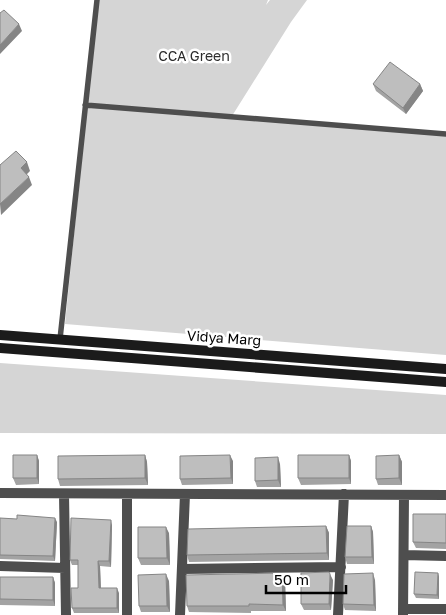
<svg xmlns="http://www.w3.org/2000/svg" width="446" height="615" font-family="'Golos Text',sans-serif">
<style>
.green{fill:#d5d5d5}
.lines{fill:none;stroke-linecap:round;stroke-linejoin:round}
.service{stroke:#4e4e4e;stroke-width:5.5}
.minor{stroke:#4e4e4e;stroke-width:10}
.secondary{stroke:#1b1b1b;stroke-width:10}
.wall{fill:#a3a3a3}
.shaded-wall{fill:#858585}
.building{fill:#bebebe;stroke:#858585}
.labels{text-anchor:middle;stroke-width:5;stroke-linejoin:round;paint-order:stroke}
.park-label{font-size:14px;fill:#2c2c2c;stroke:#fff}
.street-label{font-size:14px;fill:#000;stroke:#fff}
</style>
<rect width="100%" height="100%" fill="#fff"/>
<path class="green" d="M98,0H268L266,5L270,0H307L291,22L232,116L87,105Z
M87,106L446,135V355L65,324Z
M0,363L446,395V434L0,433Z"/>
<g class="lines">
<path class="service" d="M85,105L446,134
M60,339L97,0"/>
<path class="minor" d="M0,493L446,495
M64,494L66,615
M127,494V615
M404,555L446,556
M0,566L65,568
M182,569L341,567
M403,609H446
M180,615L185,494
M338,615L344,494
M403,615L404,495"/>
<path class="secondary" d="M0,335L446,369
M0,348L446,382"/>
</g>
<path class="wall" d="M373,84H420L423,91L406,114L376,91Z
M37,455L39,461V484L16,485L13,478Z
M145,455L147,462L148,485L60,486L58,479Z
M349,455L351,461V484L301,485L298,478Z
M399,455L402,462V485H378L376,479Z
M233,461V484L182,485L180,479Z
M280,464L281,487H257L255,481Z
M446,514V549L416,548L413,542Z
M0,518L57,522L55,561L0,559Z
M112,525L111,567L100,566L101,588L119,593V613H74L72,608L78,588V565H72L70,560Z
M326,526L329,533V560L189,562L187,555Z
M371,526L373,532L374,564H347L345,557Z
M169,533L170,565H141L138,558Z
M438,573L439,577V599L416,598L414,594Z
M0,577H53L55,583V606L0,605Z
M285,580L286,611H251V613L189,612L187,606Z
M333,580L331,610H304L301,604Z
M375,580L376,611L345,610L343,604Z
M169,581L170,612H141L139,606Z"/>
<path class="shaded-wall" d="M19,24L22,31L0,54V45Z
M420,84L423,91L406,114L403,108Z
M27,162L30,171L24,177L21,168Z
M29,177L32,185L1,215L0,204Z
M37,455L39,461V484L37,478Z
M145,455L147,462L148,485L145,478Z
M230,455L233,461V484L231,478Z
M349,455L351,461V484L349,478Z
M399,455L402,462V485L399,478Z
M278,457L280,464L281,487L278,480Z
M55,518L57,522L55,561L53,556Z
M111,520L112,525L111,567L109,561Z
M326,526L329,533V560L327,553Z
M371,526L373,532L374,564L372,557Z
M166,527L169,533L170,565L167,558Z
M98,561L100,566L101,593L99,588Z
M282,573L285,580L286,611L283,605Z
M373,573L375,580L376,611L374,605Z
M438,573L439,577V599L437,595Z
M166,574L169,581L170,612L167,606Z
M330,574L333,580L331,610L329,604Z
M53,577L55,583V606L53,600Z
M117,588L119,593V613L117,608Z"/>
<path class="building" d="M4,10L19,24L0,45V13Z
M390,62L420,84L403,108L373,84Z
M16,151L27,162L21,168L29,177L0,204V165Z
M13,455H37V478H13Z
M145,455V478L58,479V456Z
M230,455L231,478L180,479V456Z
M298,455H349V478H298Z
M399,455V478L376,479V456Z
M278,457V480L255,481V458Z
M413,514H446V543L413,542Z
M17,515L55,518L53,556L0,555V518L17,519Z
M71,518L111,520L109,561H98L99,588H117V608H72L71,588H78V560H70Z
M326,526L327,553L187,555L188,529Z
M347,526H371L372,557H345Z
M138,527H166L167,558H138Z
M329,572L330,574L329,604H301V573Z
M415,572L438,573L437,595L414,594Z
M282,573L283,605L249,604V606H187L186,575Z
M373,573L374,605L343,604L344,574Z
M166,574L167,606H139L138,575Z
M0,577H53V600L0,599Z"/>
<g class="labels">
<g class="park-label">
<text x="194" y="61">CCA Green</text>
</g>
<g class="street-label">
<text transform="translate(224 338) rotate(4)" y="5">Vidya Marg</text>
</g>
</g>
<path d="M266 585v8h80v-8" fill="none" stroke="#000000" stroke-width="2.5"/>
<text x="274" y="585" font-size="15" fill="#000000" stroke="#ffffff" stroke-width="4" paint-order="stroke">50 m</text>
</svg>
